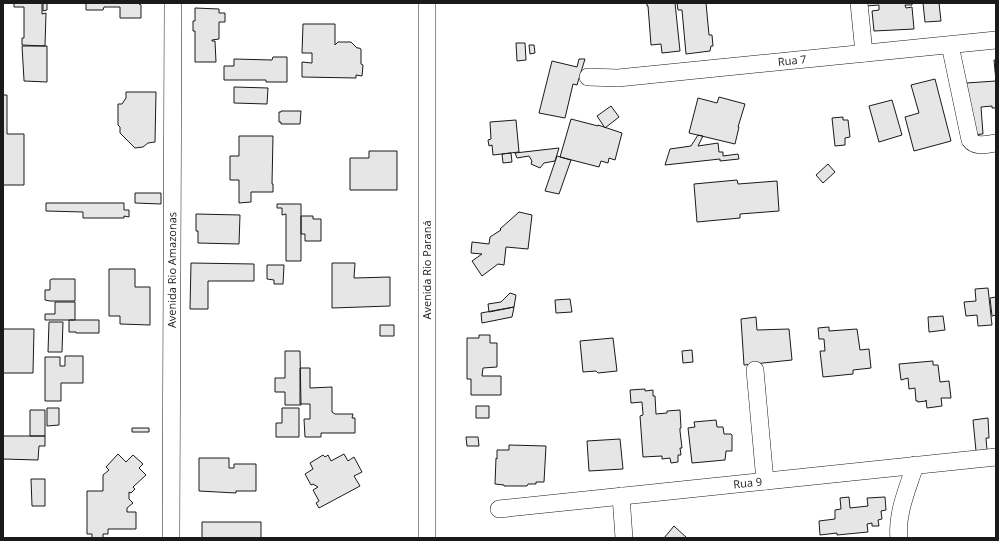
<svg xmlns="http://www.w3.org/2000/svg" width="999" height="541" font-family="'Open Sans',sans-serif">
<style>
.building{fill:#e6e6e6;stroke:#1a1a1a}
.lines{fill:none;stroke-linecap:round;stroke-linejoin:round}
.minor-casing{stroke:#1a1a1a;stroke-width:18}
.minor{stroke:#fff;stroke-width:17}
.labels{text-anchor:middle;stroke-width:3;stroke-linejoin:round;paint-order:stroke}
.street-label{font-size:11px;fill:#1a1a1a;stroke:#fff}
</style>
<rect width="100%" height="100%" fill="#fff"/>
<path class="building" d="M14,3H42V14L46,13L45,46L22,45V38H24V7H14Z
M43,3H47V10L43,11Z
M86,3H140L139,4L141,5V18H120V7H104L103,10H86Z
M647,3H675L680,51L662,53L661,44L651,45L648,6H647Z
M677,3H706L709,35H712L713,46H711L710,51L686,54L682,10H678Z
M866,3H912V5H905L906,8L912,7L914,29L874,31L872,11L879,10V5L866,6Z
M923,3H939L941,21L925,22Z
M195,8L219,9V13H225V22H219V39L212,40V41H215L216,62H195V31H193V21H195Z
M303,24H335V45L338,42H351L357,48H359L361,49V64L363,65L362,76L356,75V78L302,77V62L312,63V53H302Z
M516,43H525L526,60L517,61Z
M529,45H534L535,53L530,54Z
M22,46H47V82L24,81V80Z
M273,57H287V82H266V80H224V66H234V59L272,60Z
M579,59H585L577,85L573,84L565,118L539,113L552,61L577,67Z
M994,60H996V108H992V106L981,107L983,134L969,135L966,83L996,81Z
M935,79L951,141L914,151L905,117L919,113L911,85Z
M234,87L268,88L267,104L234,103Z
M126,92H156L155,142L148,143L143,147L135,148L120,133V127L118,125V104H122L126,98Z
M3,95H7V134H24V185H3Z
M719,97L745,104L738,127H739L735,144L689,133L698,98L717,103Z
M892,100L902,135L879,142L869,106Z
M611,106L619,117L605,128L597,116Z
M281,111H301L300,124H281V122H279V112H281Z
M843,117V120H848L850,137L845,138V145L835,146L832,118Z
M571,119L598,126V125L622,133L615,160L609,158L608,163L601,161L599,167L560,157Z
M516,120L519,152L493,155L492,145L489,146L488,140L491,139L490,122Z
M698,135L703,136L698,146L718,143L719,152H723V156L738,154L739,159L720,161V159L665,165L670,149L691,146Z
M239,136H273L272,184H273V192H251V202L239,203V180H230V156H239Z
M559,148L555,161L544,163L540,168L531,164L532,161L529,156L517,158L515,153Z
M369,151H397V190H350V158H369Z
M511,153L512,162L503,163L502,154Z
M557,156L571,160L559,194L545,191Z
M828,164L835,172L823,183L816,175Z
M737,180L738,184L777,181L779,211L740,214V218L697,222L694,184Z
M135,193H161V204L135,203Z
M46,203H124V210H129V217L124,216V218H83V212L46,211Z
M277,204H301V261H286V214L282,215V208H277Z
M519,212L532,215L528,249L506,247L504,265L498,264L482,276L472,261L482,254L471,253L472,242L489,244L490,237L501,230L500,229Z
M196,214L240,215L239,244L198,243V231H196Z
M301,216H313V219H321V241H305V234H301Z
M191,263L254,264V281H208V309H190Z
M332,263H355L354,278L390,277V306L332,308Z
M267,265H284L283,284H274V280L267,279Z
M109,269H135V287H150V325L120,324V316H109Z
M52,279H75V301H50L45,300V290H50V280Z
M988,288L992,325L978,326L977,315L966,316L964,302L976,301L975,289Z
M510,293L516,295L514,307L489,312L488,304L501,302Z
M996,297V315L992,316L990,298Z
M570,299L572,312L556,313L555,300Z
M55,302H75V320H45V314H55Z
M514,307L512,317L482,323L481,313Z
M943,316L945,330L929,332L928,317Z
M756,317L757,330L789,329L792,360L744,365L741,319Z
M69,320H99V333H76V332H69Z
M49,322H63L62,352H48Z
M380,325H394V336H380Z
M829,327V331L857,329L860,350L869,349L871,368L853,370V374L823,377L820,351H825L824,339H819L818,328Z
M3,329H34L33,373H3V374Z
M479,335H490V343H497V367L483,368L482,376H501V395H471V379H467V338H479Z
M613,338L617,371L598,373L596,371L583,372L580,341Z
M692,350L693,362L683,363L682,351Z
M285,351H300L301,405H285V392H275V378H285Z
M65,356H83V383H61V401H45V357H60V366H65Z
M933,361V365H938L940,382L949,381L951,398H941L942,406L927,408L926,400V401L918,402V401H916L915,388L909,389L908,378L901,380L899,364Z
M300,368H310V388L332,387V412L335,414H353L352,418H355V433H321V437H305L304,419H310V404H300Z
M645,389V391L653,390V396H655L656,414L667,413V411L680,410L681,428H680V431L682,448H680L681,455H678V462L671,463L670,458L662,459V456L643,457L640,416L643,415V414L642,402L631,403L630,390Z
M476,406H489V418H476Z
M47,408H59V425L47,426Z
M282,408H299V437H276V423H282Z
M30,410H45V436H30Z
M988,418L989,438H986L987,450L976,451L973,420Z
M716,420L717,427H723L724,434H731L732,435V451H726L725,460L692,463L688,428L695,427L694,422Z
M132,428H149V432H132Z
M3,436H45V446H39L38,460L3,459Z
M466,437H478L479,446H467Z
M620,439L623,469L589,471L587,441Z
M509,445L546,446L544,482H536V484H528L527,486H504V485L495,484L496,458L497,459V450H509Z
M118,454L126,462L133,455L143,464L139,468L146,475L133,487L135,489L131,493L129,492V499L133,503L127,508V512H136V529H108V534H103V538H92V534H87V491H103V475L109,470L106,467Z
M344,454L348,461L354,457L362,472L354,476L360,486L319,508L316,503L319,501L313,490L318,487L313,484L311,485L305,474L313,469L310,463L323,455L325,457L328,455L331,461Z
M199,458H229V468H234V464H256V491H236V493L199,491Z
M31,479H45V506H32Z
M849,497L850,508L868,506L867,498L885,497L886,510L881,511L882,519L878,520L879,526H872V523L867,524L868,532L837,535V533L820,535L819,521L835,519V510L841,509L840,498Z
M202,522H261V538H202Z
M674,526L687,538H664Z"/>
<g class="lines">
<defs>
<g id="minor">
<path d="M859,3L864,53"/>
<path d="M950,45L970,140C976,148 987,144 996,143"/>
<path id="s1" d="M588,77L618,78L996,40"/>
<path d="M755,370L765,481"/>
<path d="M621,496L624,538"/>
<path id="s2" d="M499,509L996,457"/>
<path id="s3" d="M171,538L173,3"/>
<path d="M427,538V3"/>
<path d="M899,538C896,514 908,488 915,465"/>
</g>
</defs>
<use href="#minor" class="minor-casing"/>
<use href="#minor" class="minor"/>
</g>
<g class="labels">
<g class="street-label">
<text dy="4" stroke="none"><textPath href="#s1" startOffset="205">Rua 7</textPath></text>
<text dy="4" stroke="none"><textPath href="#s3" startOffset="268">Avenida Rio Amazonas</textPath></text>
<text transform="translate(427 270) rotate(-90)" y="4">Avenida Rio Paraná</text>
<text dy="4" stroke="none"><textPath href="#s2" startOffset="250">Rua 9</textPath></text>
</g>
</g>
<rect width="999" height="541" fill="none" stroke="#1a1a1a" stroke-width="8"/>
</svg>
